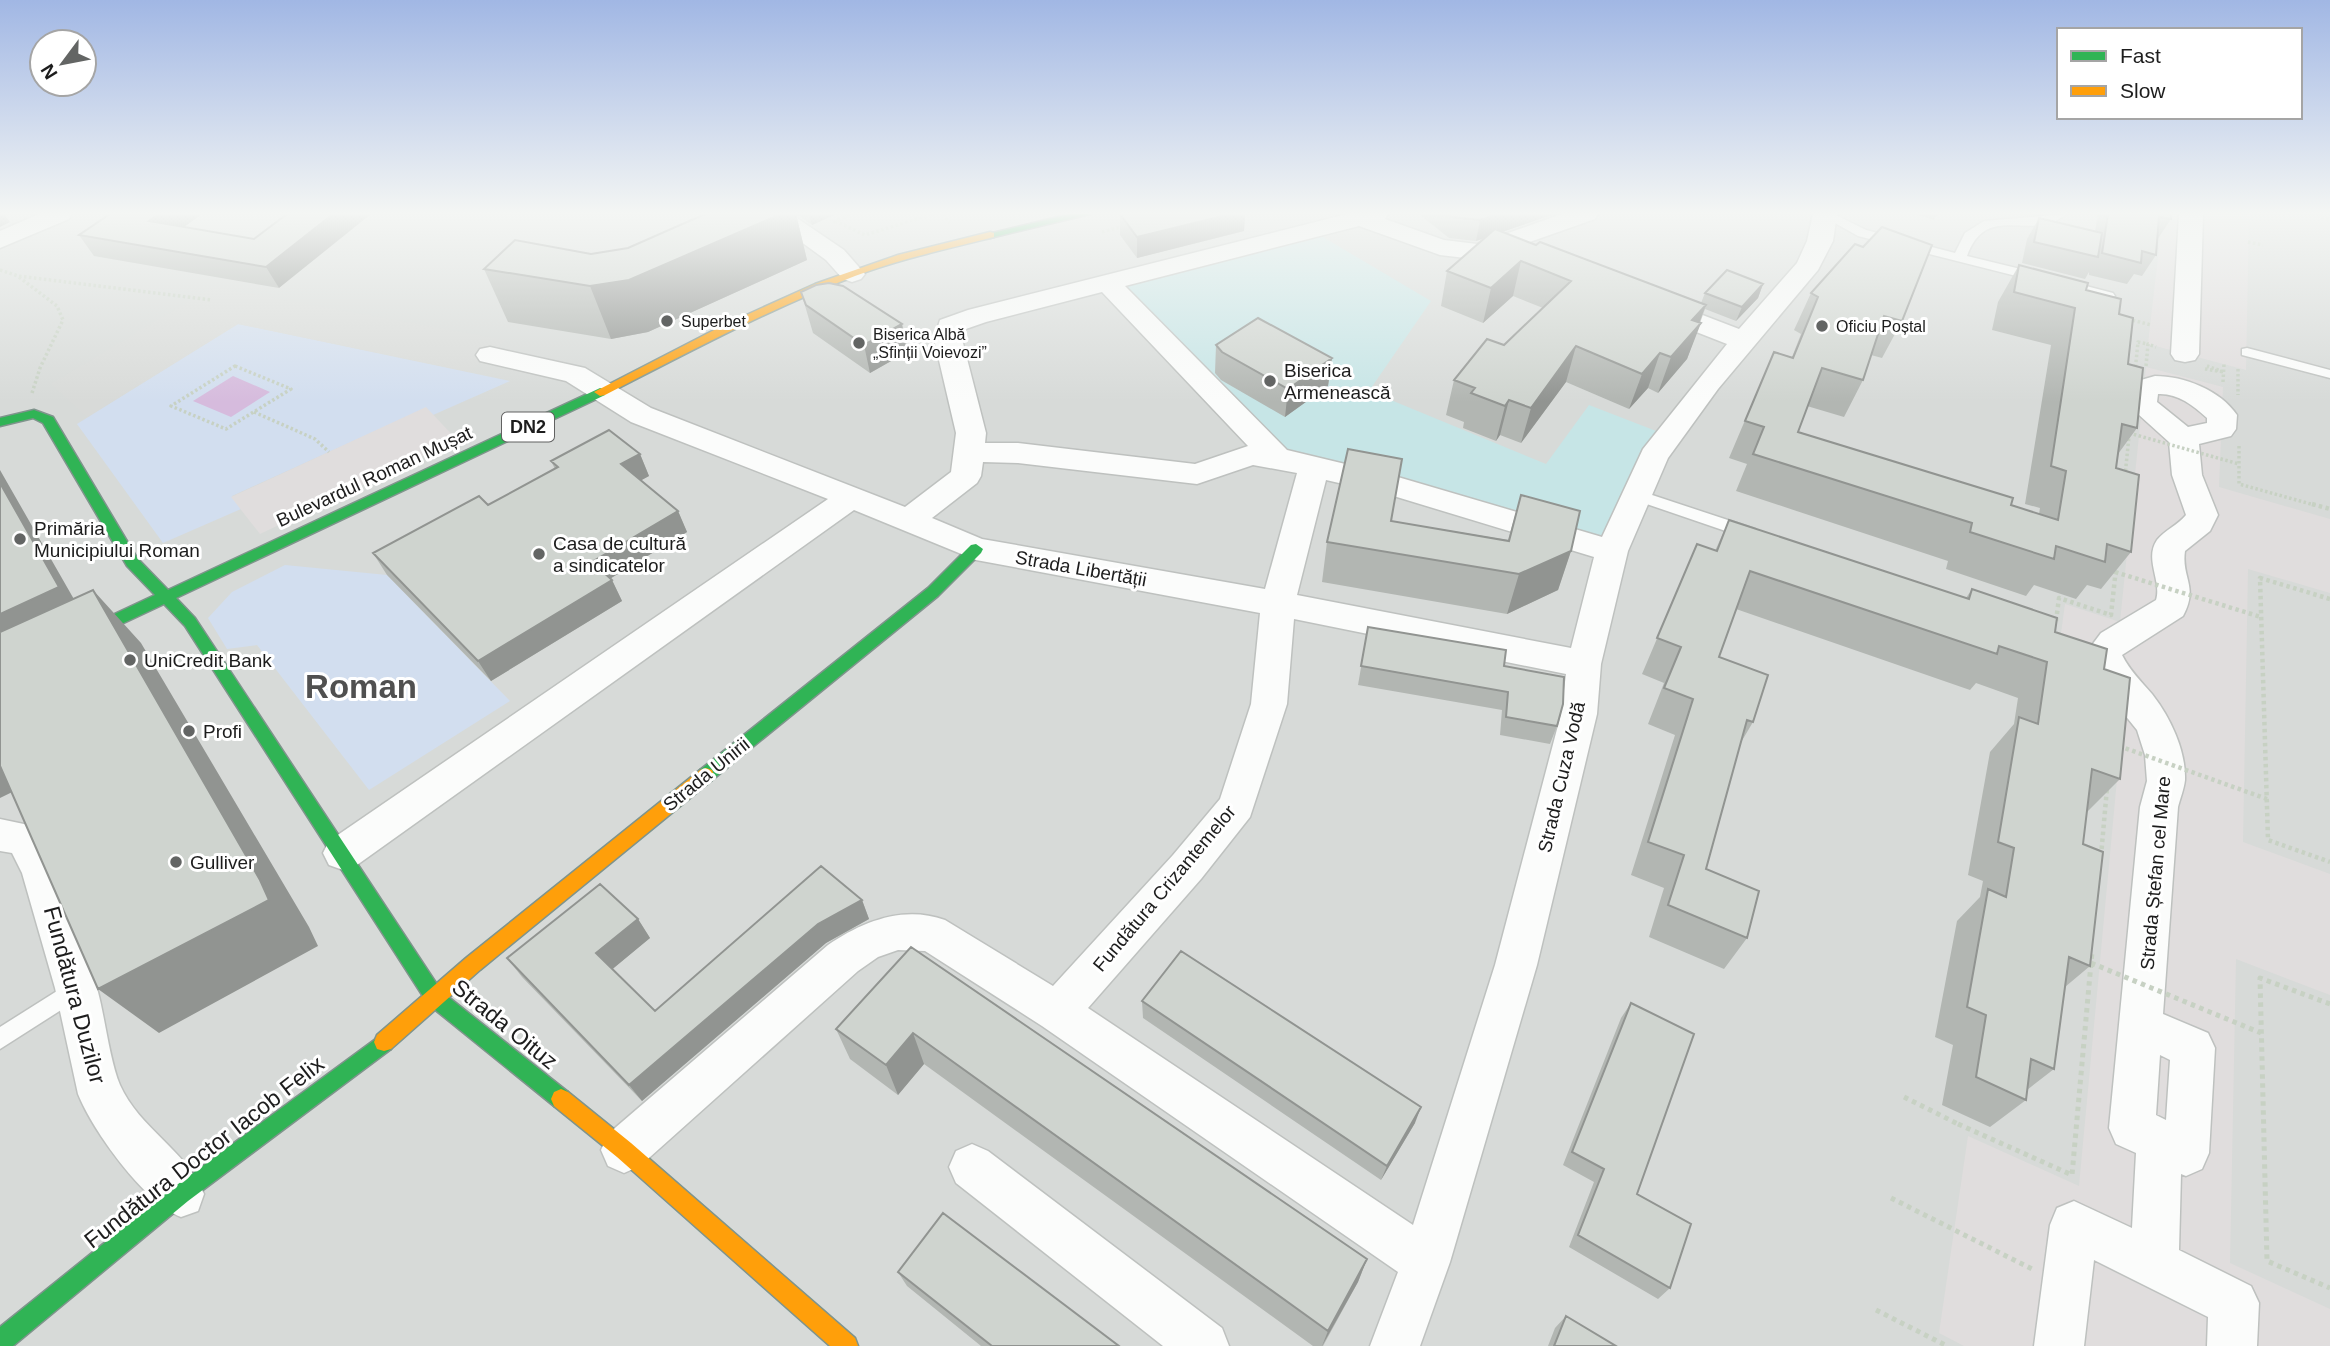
<svg xmlns="http://www.w3.org/2000/svg" width="2330" height="1346" font-family="Helvetica,sans-serif">
<style>
.residential{fill:#d7dad8}
.grass{fill:#c6e5e6}
.park{fill:#d2deef}
.parking{fill:#d8dad8}
.plaza{fill:#e0dddd}
.water{fill:#d6bbdd}
.lines{fill:none;stroke-linecap:round;stroke-linejoin:round}
.lane-casing{stroke:#bec1bf;stroke-width:3}
.street-casing{stroke:#bec1bf;stroke-width:3}
.fast-casing{stroke:#7f948c;stroke-width:3}
.slow-casing{stroke:#7f948c;stroke-width:3}
.path-far2{stroke:#c7d1c3;stroke-width:3.5;stroke-dasharray:2.5 2.5;stroke-linecap:butt}
.path-far1{stroke:#c7d1c3;stroke-width:4.5;stroke-dasharray:3.5 3.5;stroke-linecap:butt}
.path{stroke:#c7d1c3;stroke-width:5;stroke-dasharray:4.5 4.5;stroke-linecap:butt}
.lane{fill:#fbfcfb;fill-rule:evenodd}
.street{fill:#fbfcfb;fill-rule:evenodd}
.fast{fill:#30b455;fill-rule:evenodd}
.slow{fill:#ff9f0a;fill-rule:evenodd}
.path-bridge-far2{stroke:#c7d1c3;stroke-width:3.5;stroke-dasharray:2.5 2.5;stroke-linecap:butt}
.path-bridge-far1{stroke:#c7d1c3;stroke-width:4.5;stroke-dasharray:3.5 3.5;stroke-linecap:butt}
.path-bridge{stroke:#c7d1c3;stroke-width:5;stroke-dasharray:4.5 4.5;stroke-linecap:butt}
.wall{fill:#b2b6b2}
.shaded-wall{fill:#919491}
.building{fill:#cfd4cf;stroke:#919491;stroke-width:2}
.poi-dot{fill:#636564;stroke:#fff;stroke-width:2.5}
.labels{text-anchor:middle;stroke-width:6;stroke-linejoin:round;paint-order:stroke}
.far-poi-label{font-size:16px;fill:#1d1d1d;stroke:#fff;text-anchor:start}
.shield{fill:#fff;stroke:#616161;stroke-width:2}
.shield-label{font-size:18px;font-weight:bold;fill:#1d1d1d}
.poi-label{font-size:19px;fill:#1d1d1d;stroke:#fff;text-anchor:start}
.street-label{font-size:19px;fill:#1d1d1d;stroke:#fff}
.near-street-label{font-size:23px;fill:#1d1d1d;stroke:#fff}
.town-label{font-size:33px;font-weight:bold;fill:#505050;stroke:#fff}
</style>
<rect width="100%" height="100%" fill="#e6ebe7"/>
<path class="residential" d="M0,214H2330V1346H0Z"/>
<path class="grass" d="M1311,230L1431,301L1369,391L1546,464L1589,405L1669,436L1612,551L1277,458L1107,282Z"/>
<path class="park" d="M238,324L510,381L433,415L426,408L232,496L241,509L163,543L77,424Z
M285,565L387,575L510,701L369,790L257,645L227,649L208,618L232,592Z"/>
<path class="parking" d="M213,287L506,340L470,372L238,324L87,417L51,384Z"/>
<path class="plaza" d="M2163,214H2249L2246,370L2148,344Z
M2146,367L2223,387L2219,487L2330,519V593L2248,569L2243,842L2330,874V995L2236,959L2230,1263L2330,1309V1346H1964L1939,1333L1968,1136L2079,1186L2125,694L2056,670L2065,604L2120,622Z
M426,407L457,440L260,534L231,497Z"/>
<path class="water" d="M233,376L270,392L231,417L193,401Z"/>
<g class="lines">
<defs>
<path id="lane" d="M1819,214H1834L1866,230L1955,253L1965,233L1984,221L2066,214C2033,244 1987,200 1967,256L2041,274L2042,277L2036,281L1858,236Z
M2063,280L2113,293L2115,296L2108,300L2058,287L2056,284Z
M2247,348L2330,370V378L2242,355V349Z
M1637,490L1755,529L1757,533L1749,539L1632,499L1629,495L1632,491Z
M76,979L83,982L87,989L83,996L0,1049V1027Z"/>
<path id="street" d="M39,214H72L69,219L0,248V231Z
M763,214H791L844,250L865,274L861,279L852,282L843,279L826,260Z
M1347,214H1388L1385,219L1444,240L1477,244L1562,214H1598L1595,219L1513,248L1525,251L1529,256L1525,261L1516,264L1440,255L1359,226L1125,286L1287,450L1391,475L1602,537L1643,449L1727,344L1648,313L1644,307L1648,301L1657,299L1666,301L1739,329L1797,263L1807,241L1813,214H1837L1833,241L1818,270L1718,389L1668,458L1628,551L1601,664L1597,714L1537,965L1450,1262L1420,1346H1370L1398,1272L1042,1026L925,951L898,950L878,957L858,971L640,1166L624,1173L608,1166L601,1150L608,1134L828,945C863,921 904,905 945,920L1053,986L1173,855L1220,799L1251,704L1260,613L976,560L854,510L357,865L343,870L329,865L323,853L329,841L828,499L631,422L566,381L480,361L476,355L480,349L490,347L585,368L651,408L905,507L951,472L956,433L934,339L940,320L968,310ZM1102,292L1248,446L1195,464L1018,443H985L986,433L962,339L963,330L986,322ZM983,462L1018,463L1197,484L1253,465L1297,473L1265,589L982,539L932,518L977,483L981,476ZM1326,480L1387,494L1594,557L1571,648L1297,595ZM1294,619L1566,674L1561,714L1495,965L1413,1225L1088,1008L1201,879L1250,817L1287,704Z
M2179,214H2203L2199,354L2195,360L2185,362L2175,360L2171,354Z
M2155,376C2184,376 2220,390 2237,415L2236,429L2231,436L2199,444L2202,475L2218,515L2210,531L2185,551C2181,578 2199,586 2183,616L2122,655C2130,671 2141,681 2152,694C2170,717 2186,750 2185,780C2184,789 2180,799 2178,807L2163,1014L2208,1033L2215,1048L2209,1153L2202,1169L2186,1176L2181,1174L2179,1250L2251,1286L2259,1303L2257,1346H2207L2208,1317L2094,1260L2084,1346H2034L2050,1225L2057,1208L2074,1201L2132,1228L2136,1153L2116,1144L2109,1128L2140,807L2147,781L2145,755L2137,730L2108,694L2086,653L2101,633L2156,600C2162,581 2144,559 2157,540C2165,530 2178,525 2186,515L2172,475L2169,442L2128,405L2130,388L2134,382ZM2158,394C2177,393 2193,405 2207,418V423L2188,427L2157,402ZM2160,1055L2170,1060L2166,1120L2156,1115Z
M0,819L38,827C66,878 84,935 98,992C105,1018 110,1062 120,1085C139,1128 187,1151 204,1194L198,1211L181,1217C144,1202 93,1131 78,1094L55,988L22,873L12,853L0,851Z
M972,1144L988,1151L1222,1328L1229,1346H1163L956,1183L949,1167L956,1151Z"/>
<path id="fast" d="M1070,214H1090L990,238L984,235Z
M600,388L605,389V395L176,598L195,618L442,992L568,1092L571,1099L568,1106L561,1109L554,1106L428,1004L185,626L164,604L0,681V668L155,595L127,566L43,423L33,418L0,426V418L34,410L53,417L137,558L168,590Z
M976,544L983,549L981,553L938,596L712,780L706,782L700,780L698,775L700,770L928,588L971,545Z
M384,1033L391,1035L394,1042L391,1049L188,1201L13,1346H0V1327L174,1187Z"/>
<path id="slow" d="M990,232L994,233V237C947,249 900,259 855,276C769,309 687,353 605,395L600,396L594,392L720,327L815,284L898,255Z
M706,768L712,770L714,775L712,780L480,970L391,1049L384,1051L377,1049L374,1042L377,1035L466,958L700,770Z
M561,1089L568,1092L631,1143L855,1338L858,1346H830L617,1157L554,1106L551,1099L554,1092Z"/>
</defs>
<use href="#lane" class="lane-casing"/>
<use href="#street" class="street-casing"/>
<use href="#fast" class="fast-casing"/>
<use href="#slow" class="slow-casing"/>
<path class="path-far2" d="M943,214L949,223
M2312,214L2330,220
M835,221L865,235L933,214
M833,222L852,214
M1102,232L1124,226
M2248,242L2263,245
M0,270L18,276L212,300
M19,277L57,306L63,320L40,368L32,393
M2128,319L2151,325
M235,366L291,389L226,429L171,406Z
M2146,366L2148,344L2156,347
M2205,369L2224,372L2207,366
M2238,369V395
M2223,382L2224,364
M254,412L315,439L329,452
M2239,446V484L2318,506"/>
<path class="path-far1" d="M2312,504L2330,509
M2330,599L2260,578L2268,840L2330,862"/>
<path class="path" d="M2330,1004L2260,978L2267,1261L2330,1288
M1904,1097L1958,1124
M1891,1198L2032,1269
M1876,1310L1947,1346"/>
<use href="#lane" class="lane"/>
<use href="#street" class="street"/>
<use href="#fast" class="fast"/>
<use href="#slow" class="slow"/>
<path class="path-bridge-far2" d="M2135,372L2138,342L2148,344
M2129,433L2239,464
M2125,476L2129,436"/>
<path class="path-bridge-far1" d="M2115,572L2261,617
M2056,621L2059,598L2111,615L2116,568
M2119,746L2267,799
M2101,856L2107,788"/>
<path class="path-bridge" d="M2091,963L2261,1033
M1958,1124L2072,1175L2092,952"/>
</g>
<path class="wall" d="M202,214L184,227L254,239L279,288L94,256L79,235Z
M705,214H836L812,225L796,214L807,260L648,332L611,339L508,322L484,269L628,248Z
M1120,214H1245L1244,231L1137,258L1120,235Z
M1419,214H1554L1502,232L1536,245L1701,303L1705,293L1763,284L1758,298L1736,321L1705,309L1687,359L1658,393L1648,388L1629,409L1566,382L1521,443L1500,435L1496,441L1463,428L1464,422L1446,415L1454,380L1504,345L1543,308L1513,296L1483,323L1441,306L1447,271L1485,238L1476,241L1449,238Z
M1916,214H1938L1934,220Z
M2098,214H2171V219L2157,240L2156,255L2142,276L2134,274L2127,284L2089,275V272L2085,279L2022,263L2027,239L2039,218L2095,231Z
M2019,265L2086,290L2119,314L2128,364L2137,428L2118,454L2116,468L2131,552L2101,589L2087,585L2076,599L2034,585L2026,596L1946,569L1948,561L1736,491L1747,464L1729,458L1774,352L1792,357L1801,334L1794,330L1811,293L1902,321L1882,358L1871,355L1863,380L1844,417L1807,406L1798,432L2039,514L2040,508L2025,504L2051,345L1992,330L1998,302Z
M801,292L902,324L907,352L870,373L813,333Z
M1216,345L1332,358L1328,386L1285,417L1221,380L1215,373Z
M640,454L649,476L641,480L678,511L687,532L611,578L622,601L491,681L387,575L373,553L488,505L555,469L551,461Z
M1521,495L1571,551L1558,590L1507,614L1322,582L1327,542L1391,521L1508,540Z
M1729,520L1966,598L1972,589L2055,632L2104,669L2120,779L2087,812L2083,844L2090,966L2065,987L2054,1069L2027,1090L2026,1100L1990,1127L1942,1105L1953,1045L1935,1037L1957,921L1980,897L1983,881L1968,875L1990,752L2014,724L2018,698L1976,683L1970,690L1736,609L1719,657L1753,722L1740,744L1706,869L1747,938L1724,969L1649,937L1664,888L1631,875L1675,735L1648,724L1664,683L1642,674L1697,544L1715,551Z
M1368,627L1504,666L1557,726L1550,744L1500,735L1502,710L1358,685Z
M862,900L869,919L826,943L642,1101L522,977L507,958L638,919L650,938L612,969L655,1011Z
M911,947L1367,1259L1358,1282L1323,1346H1313L924,1064L898,1095L850,1059L836,1029Z
M1142,1001L1415,1123L1381,1180L1143,1018Z
M1631,1003L1637,1194L1670,1288L1658,1299L1569,1247L1594,1182L1563,1165L1621,1018Z
M898,1272L1119,1346H981L907,1286Z
M1566,1316L1616,1346H1548L1555,1328Z"/>
<path class="shaded-wall" d="M0,214H4L10,222L0,227Z
M159,214H202L163,242L149,221Z
M333,214H371L279,288L266,267Z
M781,214H796L807,260L648,332L611,339L590,286Z
M809,214H836L812,225Z
M1231,214H1245L1244,231L1137,258V237Z
M1499,214H1554L1476,241L1480,220Z
M1521,261L1513,296L1483,323L1491,288Z
M1763,284L1758,298L1736,321L1742,307Z
M1706,305L1698,326L1701,323L1687,359L1658,393L1671,357L1692,320Z
M902,324L907,352L870,373L864,345Z
M1576,346L1566,382L1521,443L1531,408Z
M1660,353L1648,388L1629,409L1642,374Z
M1332,358L1328,386L1285,417L1288,389Z
M1509,400L1500,435L1496,441L1505,406Z
M640,454L649,476L631,486L621,464Z
M0,470L79,608L0,645Z
M678,511L687,532L603,583L592,562Z
M1571,551L1558,590L1507,614L1519,574Z
M612,580L622,601L491,681L478,661Z
M93,590L141,643L309,927L318,946L159,1033L98,989Z
M0,742L41,778L0,798Z
M862,900L869,919L826,943L642,1101L629,1085L818,924Z
M638,919L650,938L609,972L596,953Z
M913,1033L924,1064L898,1095L886,1065Z
M1421,1107L1415,1123L1381,1180L1387,1166Z
M1367,1259L1358,1282L1322,1346L1328,1331Z"/>
<path class="building" d="M110,214H159L149,221L254,239L287,214H333L266,267L79,235Z
M705,214H781L629,280L590,286L484,269L515,240L591,254L628,248Z
M1120,214H1231L1137,237Z
M1448,214H1499L1480,220L1452,217Z
M2108,214H2171V219L2159,217L2156,255L2142,251L2141,263L2102,253Z
M2039,218L2102,233L2098,257L2034,242Z
M1882,227L1932,245L1902,321L1884,316L1863,380L1822,368L1798,432L2013,498L2011,505L2058,520L2066,471L2051,466L2075,308L2014,292L2019,265L2088,283L2086,290L2121,299L2119,314L2133,318L2128,364L2143,368L2137,428L2122,424L2116,468L2139,475L2131,552L2107,544L2105,562L2056,546L2054,559L1970,532L1972,523L1753,454L1764,427L1745,421L1774,352L1793,358L1818,297L1811,293L1855,244L1863,247Z
M1495,229L1536,245L1540,242L1706,305L1692,320L1701,323L1671,357L1660,353L1642,374L1576,346L1531,408L1509,400L1505,406L1471,393L1475,388L1454,380L1487,339L1504,345L1571,281L1521,261L1491,288L1447,271Z
M1727,270L1763,284L1742,307L1705,293Z
M829,283L843,286L902,324L864,345L806,305L801,292L816,285Z
M1258,318L1332,358L1288,389L1222,352L1216,345Z
M609,430L640,454L621,464L678,511L592,562L612,580L478,661L373,553L479,496L488,505L558,467L551,461Z
M1348,449L1402,459L1391,521L1509,541L1521,495L1580,511L1571,551L1519,574L1327,542Z
M0,483L59,587L0,614Z
M1729,520L1969,599L1972,589L2057,618L2055,632L2107,649L2104,669L2130,678L2120,779L2092,769L2083,844L2103,852L2090,966L2069,957L2054,1069L2031,1059L2026,1100L1976,1077L1986,1015L1967,1007L1988,889L2006,897L2014,848L1998,842L2019,717L2038,724L2047,662L1999,646L1997,654L1750,571L1719,657L1768,675L1753,722L1747,720L1706,869L1759,891L1747,938L1668,905L1684,855L1648,842L1693,699L1664,688L1681,647L1657,638L1697,544L1717,551Z
M93,590L260,880L269,900L98,989L0,766V632Z
M1368,627L1506,650L1504,666L1564,677L1563,704L1557,726L1506,717L1508,692L1361,666Z
M821,866L862,900L818,924L629,1085L507,958L600,884L638,919L596,953L655,1011Z
M911,947L1367,1259L1328,1331L913,1033L886,1065L836,1029Z
M1181,951L1421,1107L1387,1166L1142,1001Z
M1631,1003L1694,1034L1637,1194L1691,1224L1670,1288L1578,1235L1604,1169L1572,1152Z
M943,1213L1119,1346H992L898,1272Z
M1566,1316L1616,1346H1554Z"/>
<linearGradient id="sky" x2="0" y2="1"><stop stop-color="#a1b7e4"/><stop offset="0.53" stop-color="#f4f6f4"/><stop offset="1" stop-color="#f4f6f4" stop-opacity="0"/></linearGradient>
<rect width="2330" height="402" fill="url(#sky)"/>
<g class="poi-dot">
<circle cx="667" cy="321" r="7"/>
<circle cx="1822" cy="326" r="7"/>
<circle cx="859" cy="343" r="7"/>
<circle cx="1270" cy="381" r="7"/>
<circle cx="20" cy="539" r="7"/>
<circle cx="539" cy="554" r="7"/>
<circle cx="130" cy="660" r="7"/>
<circle cx="189" cy="731" r="7"/>
<circle cx="176" cy="862" r="7"/>
</g>
<g class="labels">
<g class="far-poi-label">
<text x="681" y="327">Superbet</text>
<text x="1836" y="332">Oficiu Poștal</text>
<text x="873" y="340">Biserica Albă<tspan x="873" dy="18">„Sfinții Voievozi”</tspan></text>
</g>
<rect class="shield" x="502" y="412.5" width="52" height="29" rx="5"/>
<g class="shield-label">
<text x="528" y="433">DN2</text>
</g>
<g class="poi-label">
<text x="1284" y="377">Biserica<tspan x="1284" dy="22">Armenească</tspan></text>
<text x="34" y="535">Primăria<tspan x="34" dy="22">Municipiului Roman</tspan></text>
<text x="553" y="550">Casa de cultură<tspan x="553" dy="22">a sindicatelor</tspan></text>
<text x="144" y="667">UniCredit Bank</text>
<text x="203" y="738">Profi</text>
<text x="190" y="869">Gulliver</text>
</g>
<g class="street-label">
<text transform="translate(374 476) rotate(-25)" y="7">Bulevardul Roman Mușat</text>
<text transform="translate(1081 568) rotate(10)" y="7">Strada Libertății</text>
<text transform="translate(706 774) rotate(-39)" y="7">Strada Unirii</text>
<text transform="translate(1561 777) rotate(-77)" y="7">Strada Cuza Vodă</text>
<text transform="translate(2155 873) rotate(-85)" y="7">Strada Ștefan cel Mare</text>
<text transform="translate(1164 888) rotate(-50)" y="7">Fundătura Crizantemelor</text>
</g>
<g class="near-street-label">
<text transform="translate(75 995) rotate(75)" y="8">Fundătura Duzilor</text>
<text transform="translate(505 1024) rotate(39)" y="8">Strada Oituz</text>
<text transform="translate(204 1152) rotate(-38)" y="8">Fundătura Doctor Iacob Felix</text>
</g>
<g class="town-label">
<text x="361" y="698">Roman</text>
</g>
</g>
<rect x="2057" y="28" width="245" height="91" fill="#ffffff" stroke="#a5a5a5" stroke-width="2"/>
<rect x="2071" y="51" width="35" height="10" fill="#30b455" stroke="#a5a5a5" stroke-width="2"/>
<text x="2120" y="63" font-size="21" fill="#1d1d1d">Fast</text>
<rect x="2071" y="86" width="35" height="10" fill="#ff9f0a" stroke="#a5a5a5" stroke-width="2"/>
<text x="2120" y="98" font-size="21" fill="#1d1d1d">Slow</text>
<g transform="translate(63 63) rotate(238)"><circle r="33" fill="#ffffff" stroke="#a5a5a5" stroke-width="2"/>
<path d="M0-5L12 26L0 18L-12 26Z" fill="#636564"/>
<text y="-10" font-size="19" font-weight="bold" text-anchor="middle" fill="#1d1d1d">N</text>
</g>
</svg>
